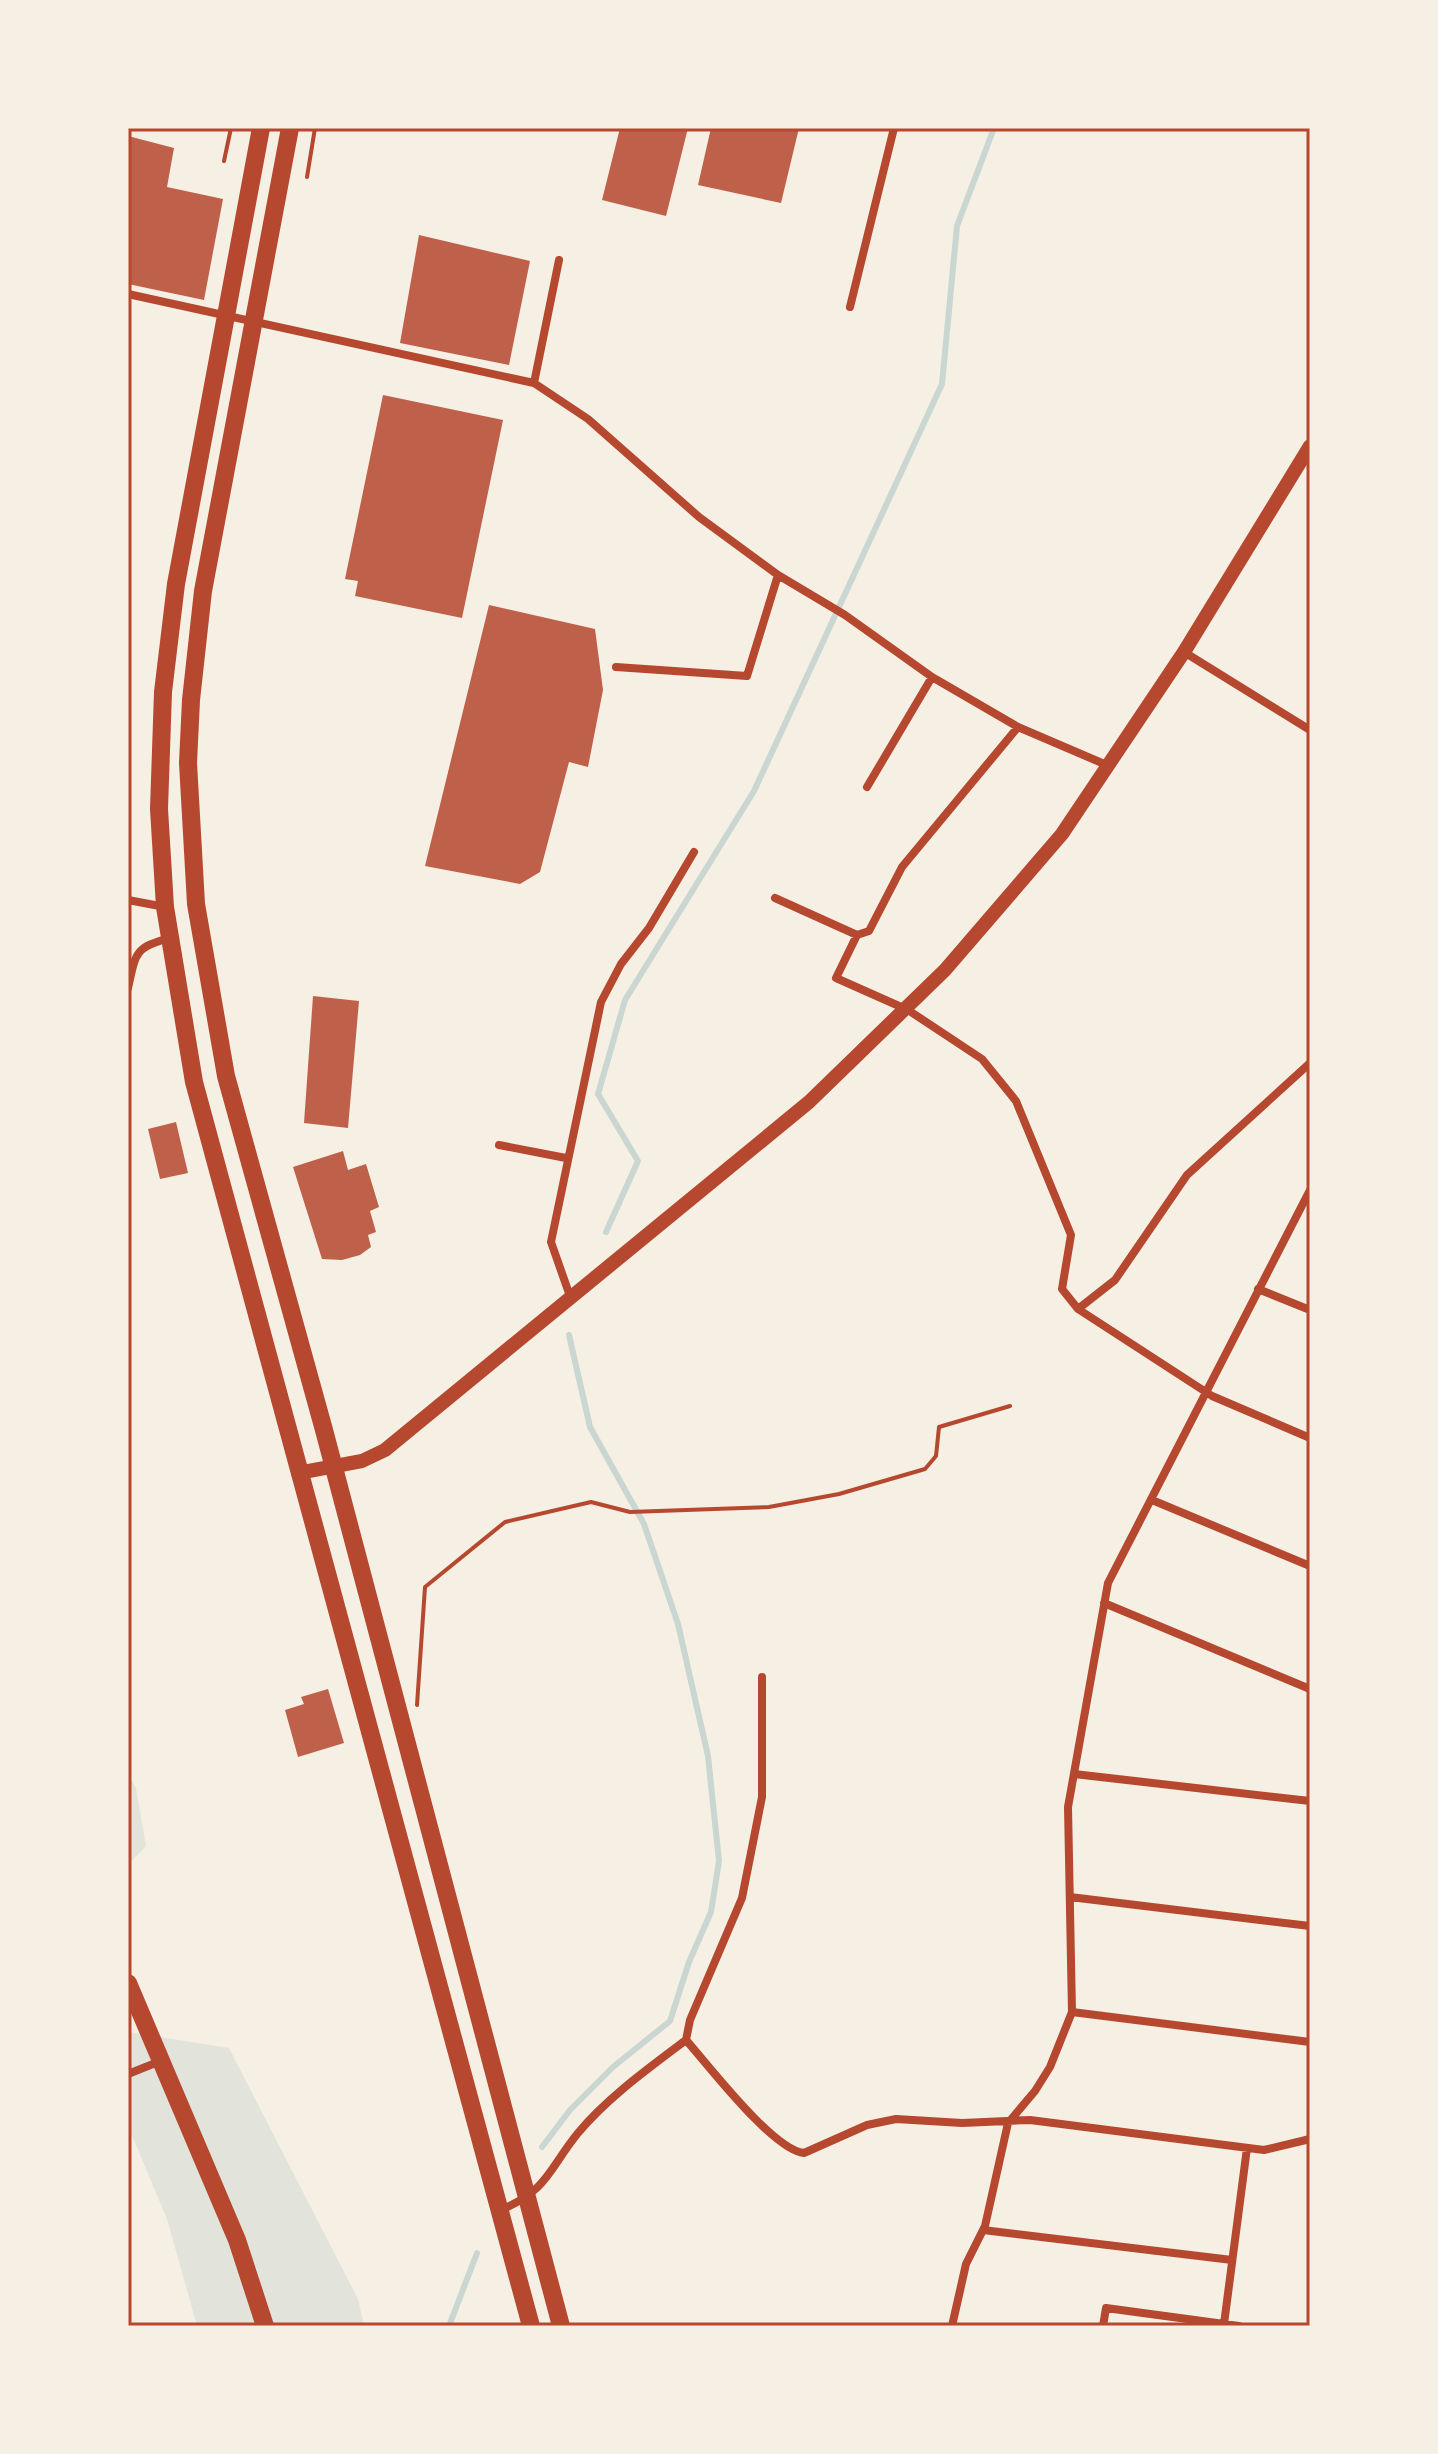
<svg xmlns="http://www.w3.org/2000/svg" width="1438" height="2454" font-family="Overpass,sans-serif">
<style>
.green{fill:#e2e4dc}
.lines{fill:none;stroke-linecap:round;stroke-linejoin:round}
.stream{stroke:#c9d6d2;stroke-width:6}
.building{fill:#bf614a}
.path{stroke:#b5482f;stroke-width:4}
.minor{stroke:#b5482f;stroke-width:8}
.secondary{stroke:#b5482f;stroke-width:14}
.trunk{stroke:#b5482f;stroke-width:18}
.neatline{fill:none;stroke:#b5482f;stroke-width:3}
</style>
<rect width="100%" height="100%" fill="#f6efe4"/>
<path class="green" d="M128,1774L136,1788L146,1846L128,1865Z
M128,2032L229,2048L358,2299L364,2326H197L167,2219L128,2126Z"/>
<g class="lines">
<path class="stream" d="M606,1232L638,1161L598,1094L625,1000L754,791L942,384L957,226L994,128
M542,2147L570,2110L613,2067L670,2021L689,1962L711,1912L719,1861L708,1756L678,1624L644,1524L590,1427L569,1335
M449,2326L477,2253"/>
</g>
<path class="building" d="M620,128H688L666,216L602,200Z
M711,128H799L781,203L698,185Z
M128,136L174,148L167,187L223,199L204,300L128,284Z
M419,235L530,261L509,365L400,343Z
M383,395L503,420L462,618L355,596L358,581L345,579Z
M489,605L595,629L603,690L588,767L569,762L540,872L520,884L425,866Z
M313,996L359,1001L348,1128L304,1123Z
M176,1122L188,1173L160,1179L148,1129Z
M343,1151L348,1170L366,1164L379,1207L370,1211L376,1232L368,1235L371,1247L360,1255L342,1260L322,1259L293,1167Z
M328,1689L344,1743L298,1757L285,1710L304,1704L301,1697Z"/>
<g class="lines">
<path class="path" d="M224,161L231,128
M307,177L315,128
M417,1705L425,1587L505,1522L591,1502L630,1512L769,1507L839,1494L925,1469L936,1456L939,1427L1010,1406"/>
<path class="minor" d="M128,294L534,383L588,419L699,517L778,575L845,615L932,677L1018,727L1109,766
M850,307L894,128
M534,383L559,260
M1184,652L1310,730
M616,667L747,676L778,575
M1018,727L902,867L869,931L857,935L836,978L908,1010L982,1059L1016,1101L1071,1235L1062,1289L1078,1309L1212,1396L1310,1438
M867,787L932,677
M775,898L857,935
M128,900L165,907
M128,988C136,953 134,948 169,938
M499,1145L566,1158
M1258,1289L1310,1310
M571,1299L551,1242L601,1002L621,964L649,928L694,852
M1078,1309L1115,1280L1187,1175L1310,1063
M1152,1500L1310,1566
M1104,1603L1310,1689
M762,1677V1797L742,1898L690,2020L686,2040C709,2066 773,2150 804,2153L867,2125L896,2119L962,2123L1030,2120L1264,2150L1310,2139
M1074,1774L1310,1801
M1070,1897L1310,1926
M1072,2012L1310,2042
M128,2074L163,2060
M501,2210C549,2189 548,2170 578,2133C608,2097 649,2068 686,2040
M983,2230L1232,2260
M1224,2324L1247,2148
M952,2326L966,2264L985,2226L1008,2123L1035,2091L1050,2067L1072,2012L1068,1807L1108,1583L1310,1190
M1103,2326L1106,2308L1239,2326"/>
<path class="secondary" d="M298,1473L362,1461L385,1450L809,1102L945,970L1062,834L1184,652L1310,446"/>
<path class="trunk" d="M261,128L176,584L163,692L159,809L165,907L194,1082L531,2326
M290,128L203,591L191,700L188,763L196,904L226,1076L324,1430L561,2326
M128,1983L237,2240L265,2326"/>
</g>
<rect width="1438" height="2454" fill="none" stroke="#f6efe4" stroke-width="260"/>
<rect x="130" y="130" width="1178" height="2194" class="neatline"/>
</svg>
